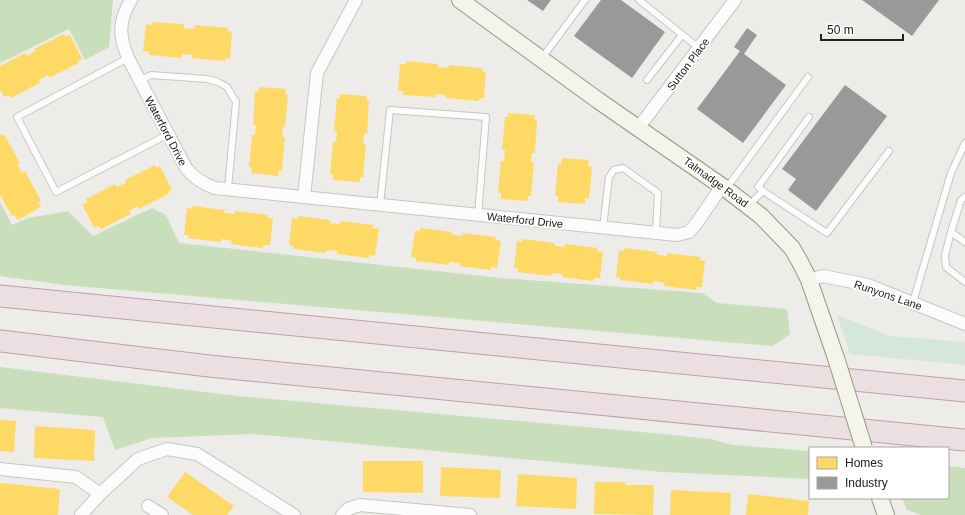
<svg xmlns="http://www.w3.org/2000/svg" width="965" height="515" font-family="Arial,sans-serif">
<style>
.forest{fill:#c9dfbc}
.wetland{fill:#d5e6dc}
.homes{fill:#ffd966}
.industry{fill:#999}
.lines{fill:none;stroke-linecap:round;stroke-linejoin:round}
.lane-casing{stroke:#c7c6c5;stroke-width:8}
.street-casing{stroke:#c7c6c5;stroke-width:14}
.secondary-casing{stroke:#98997f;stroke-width:18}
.highway-casing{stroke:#c69dab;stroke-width:23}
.lane{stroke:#fcfcfc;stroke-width:6}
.street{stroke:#fcfcfc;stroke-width:12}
.secondary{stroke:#f5f4eb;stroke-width:16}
.highway{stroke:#ebdfe1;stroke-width:21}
.secondary-bridge-casing{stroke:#98997f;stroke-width:18;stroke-linecap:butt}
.secondary-bridge{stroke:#f5f4eb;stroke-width:16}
.labels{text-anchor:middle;stroke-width:4;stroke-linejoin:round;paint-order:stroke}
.street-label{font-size:11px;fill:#202020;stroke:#fff}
</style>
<rect width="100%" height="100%" fill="#eeece9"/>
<path class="forest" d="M0,0H113L109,47L85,60L69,29L0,63Z
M0,202L12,225L28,218L68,211L93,236L152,208L166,215L179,243L501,278L702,293L717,303L787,309L790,334L773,346L64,285L0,276Z
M0,367L238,396L664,434L711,439L733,445L810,451V479L662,472L253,434L152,438L115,450L103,417L0,408Z
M948,466L965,468V515H921L907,510L902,498H948Z"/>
<path class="wetland" d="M837,315L890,336L965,342V365L850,354Z"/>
<path class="homes" d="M152,22L184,24V28L195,29V25L228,28V31L232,32L230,59L225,58V61L192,58V55L182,54V58L149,55V52L143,51L146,24L152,25Z
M64,34L66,36L70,35L82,59L77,61L79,63L49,78L48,75L39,80L40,83L11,98L9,95L4,97L0,89V66L25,53L26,56L36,51L34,49Z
M406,61L438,64V67L449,68V65L482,68V71L486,72L484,98H479V101L446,98V95L436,94V97L403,95V91H398L400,64H406Z
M259,87L286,89L285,94L288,95L285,127H283L282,137H285L282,171L279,170L278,176L251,173L252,167H249L252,135H255L256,125H253L255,91L259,92Z
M340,94L367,96V101H369L367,134H364L363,144H366L363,177H360V182L333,180V174H330L333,142H336L337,132L334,131L337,98H340Z
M508,113L535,115V120H537L535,153H532L531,162L534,163L531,196H528L527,201L501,199V193H498L501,161H504L505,150H502L505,117H508Z
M0,133L2,136L4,134L20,163L17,164L22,173L25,171L41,201L38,202L41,207L18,220L14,215L12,216L0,195Z
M562,158L589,160L588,166L592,167L589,199L585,198V204L558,202V196H555L558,164H561Z
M155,165L156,168L160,166L172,190L168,192L169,194L139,209L138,206L129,211L131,214L101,229L99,226L94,228L82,204L88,202L86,199L115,184L116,187L126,183L125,180Z
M192,206L225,210L224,213L234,214L235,211L268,215L267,218H273L270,245H263V248L231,244L232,241L221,239V242L188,238V235H184L187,208L192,209Z
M298,216L330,220V223L340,224V221L374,225L373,228L379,229L375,256L369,255V258L337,254V251L327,250L326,253L293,249L294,246L289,245L292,218L297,219Z
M420,228L452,232V235L462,236L463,233L496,237L495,240L501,241L497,268L491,267V270L459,266L460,263L449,262V265L416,261V258L411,257L415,231H420Z
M522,239L555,243V246L565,247V244L598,248V251L603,252L600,278H594L593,281L562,277V274L552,273L551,276L518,272V268H514L517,241L522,242Z
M625,248L657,252V255L667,256V253L700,257V260L705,261L702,287H696V290L664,286V283L654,281L653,284L620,280V277H616L619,250L624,251Z
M0,420L16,421L14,452L0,451Z
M35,426L95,430L94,461L34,458Z
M363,461H423V493L363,492Z
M441,467L501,470L500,498L440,496Z
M185,472L234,506L227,515H193L167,497Z
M518,474L577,478L576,509L516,506Z
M595,482H626L625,485H654L653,515L594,514Z
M0,483L60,489L58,515H0Z
M671,490L731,493L730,515H670Z
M748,494L809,501L808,515H746Z"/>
<path class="industry" d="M527,0H551L543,11Z
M601,0H621L665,32L632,78L574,36Z
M862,0H939L912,36Z
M747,28L757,35L744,54L786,85L743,143L697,109L740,51L734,47Z
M845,85L887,116L816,211L788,190L796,179L782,169Z"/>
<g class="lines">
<defs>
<path id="lane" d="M639,0L699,48
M128,58L17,117L56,192L167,135
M542,58L585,0
M647,80L682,35
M139,81L151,75L207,79L218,82L227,87L236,102L228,188
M726,189L808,77
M763,191L758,187L809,117
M965,197L961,200L951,232L965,242
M380,205L390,110L486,117L478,215
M749,205L763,191L827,233L889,151
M603,228L609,177L614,170L623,168L658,193L656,232
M951,232L945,255L946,267L965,282
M913,302L951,173L965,143"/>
<path id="street" d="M131,0C118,22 119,35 128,58L186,168C194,178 203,184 215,188L677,235L689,232L696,224L722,186
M639,127L735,0
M304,197L317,73L356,0
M809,280L823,276L868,285L965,324
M0,469L76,477L100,494
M148,506L162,515
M81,515L100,494L138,459L167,449L197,454L294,515
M342,515L348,509L360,505L470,515"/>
<path id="secondary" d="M460,0L599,101L726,189L761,216L792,248L800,262L809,280L836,358
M880,498L886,515"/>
<path id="highway" d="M0,296L965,391
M0,341L209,366L965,440"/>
</defs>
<use href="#lane" class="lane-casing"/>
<use href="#street" class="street-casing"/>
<use href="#secondary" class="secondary-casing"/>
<use href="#highway" class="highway-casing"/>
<use href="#lane" class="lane"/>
<use href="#street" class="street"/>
<use href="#secondary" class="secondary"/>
<use href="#highway" class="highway"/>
<defs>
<path id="secondary-bridge" d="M836,358L864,448"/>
</defs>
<use href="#secondary-bridge" class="secondary-bridge-casing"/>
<use href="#secondary-bridge" class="secondary-bridge"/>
</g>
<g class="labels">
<g class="street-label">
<text transform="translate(688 64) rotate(-53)" y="4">Sutton Place</text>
<text transform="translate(166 131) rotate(62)" y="4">Waterford Drive</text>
<text transform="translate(716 182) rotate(36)" y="4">Talmadge Road</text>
<text transform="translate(525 220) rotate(6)" y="4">Waterford Drive</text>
<text transform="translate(888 295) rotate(19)" y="4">Runyons Lane</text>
</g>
</g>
<rect x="809" y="447" width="140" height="52" fill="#ffffff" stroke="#a6a6a6"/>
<rect x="817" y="457" width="20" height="12" fill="#ffd966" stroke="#a6a6a6"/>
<text x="845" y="467" font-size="12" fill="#202020">Homes</text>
<rect x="817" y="477" width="20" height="12" fill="#999999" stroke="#a6a6a6"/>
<text x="845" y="487" font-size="12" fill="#202020">Industry</text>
<path d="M821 34v6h82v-6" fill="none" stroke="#202020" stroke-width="2"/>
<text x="827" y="34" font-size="12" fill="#202020" stroke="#ffffff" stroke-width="3" paint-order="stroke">50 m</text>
</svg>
